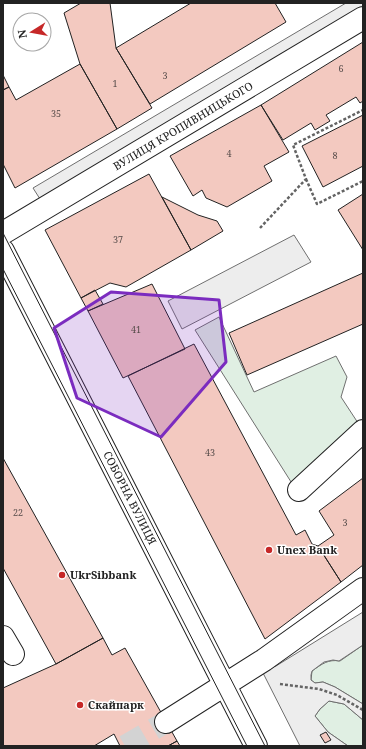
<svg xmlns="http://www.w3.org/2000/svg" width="366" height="749" font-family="'Noto Serif',serif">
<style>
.green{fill:#e0efe3;stroke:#6f6f6f}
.parking{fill:#ededed;stroke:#6f6f6f}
.building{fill:#f3c9c0;stroke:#222}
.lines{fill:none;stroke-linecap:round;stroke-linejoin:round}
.minor-tunnel{stroke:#d3d3d3;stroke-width:22;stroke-dasharray:22 11;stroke-linecap:butt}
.minor-casing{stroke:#222;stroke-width:24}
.path{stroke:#646464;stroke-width:2.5;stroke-dasharray:3 2;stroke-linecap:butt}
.minor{stroke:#fff;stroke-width:22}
.tram{stroke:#222;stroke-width:1}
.marked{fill:#7b2cbf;fill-opacity:0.2;stroke:#7b2cbf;stroke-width:3;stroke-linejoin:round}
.poi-dot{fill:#c62828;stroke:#fff;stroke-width:1.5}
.labels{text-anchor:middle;stroke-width:3;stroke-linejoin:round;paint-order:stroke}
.number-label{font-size:9px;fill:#564c4a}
.street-label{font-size:11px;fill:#222;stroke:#fff}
.poi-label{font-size:11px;font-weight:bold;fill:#222;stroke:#fff;text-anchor:start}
</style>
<rect width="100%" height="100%" fill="#fff"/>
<path class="green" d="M219,317L254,392L336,356L347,377L341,397L360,426L293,485L195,330Z
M363,645V704L335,687L323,682L315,683L311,680L312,671C322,664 328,659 340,661Z
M329,701L344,704L363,720V746H348L328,732L315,716L320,709Z"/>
<path class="parking" d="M346,3H363V8L40,199L33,188Z
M294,235L311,262L182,329L168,301Z
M363,612V645L339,661L333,660L324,662L312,671L311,675V680L315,683L323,682L335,687L363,704V720L344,704L329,701L320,709L315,716L328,732L348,746H300L262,671L276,666Z"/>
<path class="building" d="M81,3H110L116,48L152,108L117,129L80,64L64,13Z
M191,3H275L286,22L150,104L116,48Z
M363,42V101L360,103L356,97L326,115L330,121L315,130L311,123L283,140L261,105Z
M80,64L117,129L15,188L3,164V90L9,87L16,100Z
M3,75L9,87L3,90Z
M261,105L289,152L264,166L272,181L227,207L206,198L202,190L193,196L170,156Z
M363,115V166L323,187L302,146Z
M149,174L191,250L126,287L110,283L81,298L45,230Z
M363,194V250L338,210Z
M162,197L198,215L217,221L223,231L191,250Z
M363,273V324L247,375L229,333Z
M152,284L185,349L123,378L88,311Z
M95,290L103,304L88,311L81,298Z
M194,344L296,535L305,530L312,544L318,546L341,582L265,639L128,376Z
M3,458L103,638L56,664L3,568Z
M363,478V565L341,582L318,546L334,535L319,511Z
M103,638L112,655L125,648L177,741L168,746H120L114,734L94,746H3V688L56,664Z
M326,732L331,740L325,743L320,735Z
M177,741L180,746H168Z"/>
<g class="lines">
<path class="minor-tunnel" d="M125,746L166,722"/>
<defs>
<path id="minor" d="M3,233L363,18
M3,251L256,746
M299,490L363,431
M3,637L13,654
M166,722L264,660L363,589"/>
</defs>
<use href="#minor" class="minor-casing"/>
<path class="path" d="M306,179L317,204L363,181
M260,228L306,179L293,145L363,110
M280,684L319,689L337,695L363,710"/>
<use href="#minor" class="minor"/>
<path class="tram" d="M3,233L265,746
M3,269L247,746"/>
</g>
<path class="marked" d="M111,292L219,300L226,362L161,437L77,398L54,328Z"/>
<g class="poi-dot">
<circle cx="269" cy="550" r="4"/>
<circle cx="62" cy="575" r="4"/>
<circle cx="80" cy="705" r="4"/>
</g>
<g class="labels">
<g class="number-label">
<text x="341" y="72">6</text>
<text x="165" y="79">3</text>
<text x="115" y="87">1</text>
<text x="56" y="117">35</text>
<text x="229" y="157">4</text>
<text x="335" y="159">8</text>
<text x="118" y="243">37</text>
<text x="136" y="333">41</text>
<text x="210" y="456">43</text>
<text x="18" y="516">22</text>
<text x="345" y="526">3</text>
</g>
<g class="street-label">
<text transform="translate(183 126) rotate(-31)" y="4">ВУЛИЦЯ КРОПИВНИЦЬКОГО</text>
<text transform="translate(130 498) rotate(63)" y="4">СОБОРНА ВУЛИЦЯ</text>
</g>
<g class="poi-label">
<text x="277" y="554">Unex Bank</text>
<text x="70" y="579">UkrSibbank</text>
<text x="88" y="709">Скайпарк</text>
</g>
</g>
<rect width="366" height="749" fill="none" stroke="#222222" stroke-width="8"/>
<g transform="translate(32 32) rotate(259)"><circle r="19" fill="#ffffff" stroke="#a7a7a7"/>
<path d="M0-3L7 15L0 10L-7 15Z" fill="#c62828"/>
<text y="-6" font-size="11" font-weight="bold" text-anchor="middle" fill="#222222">N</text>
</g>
</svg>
